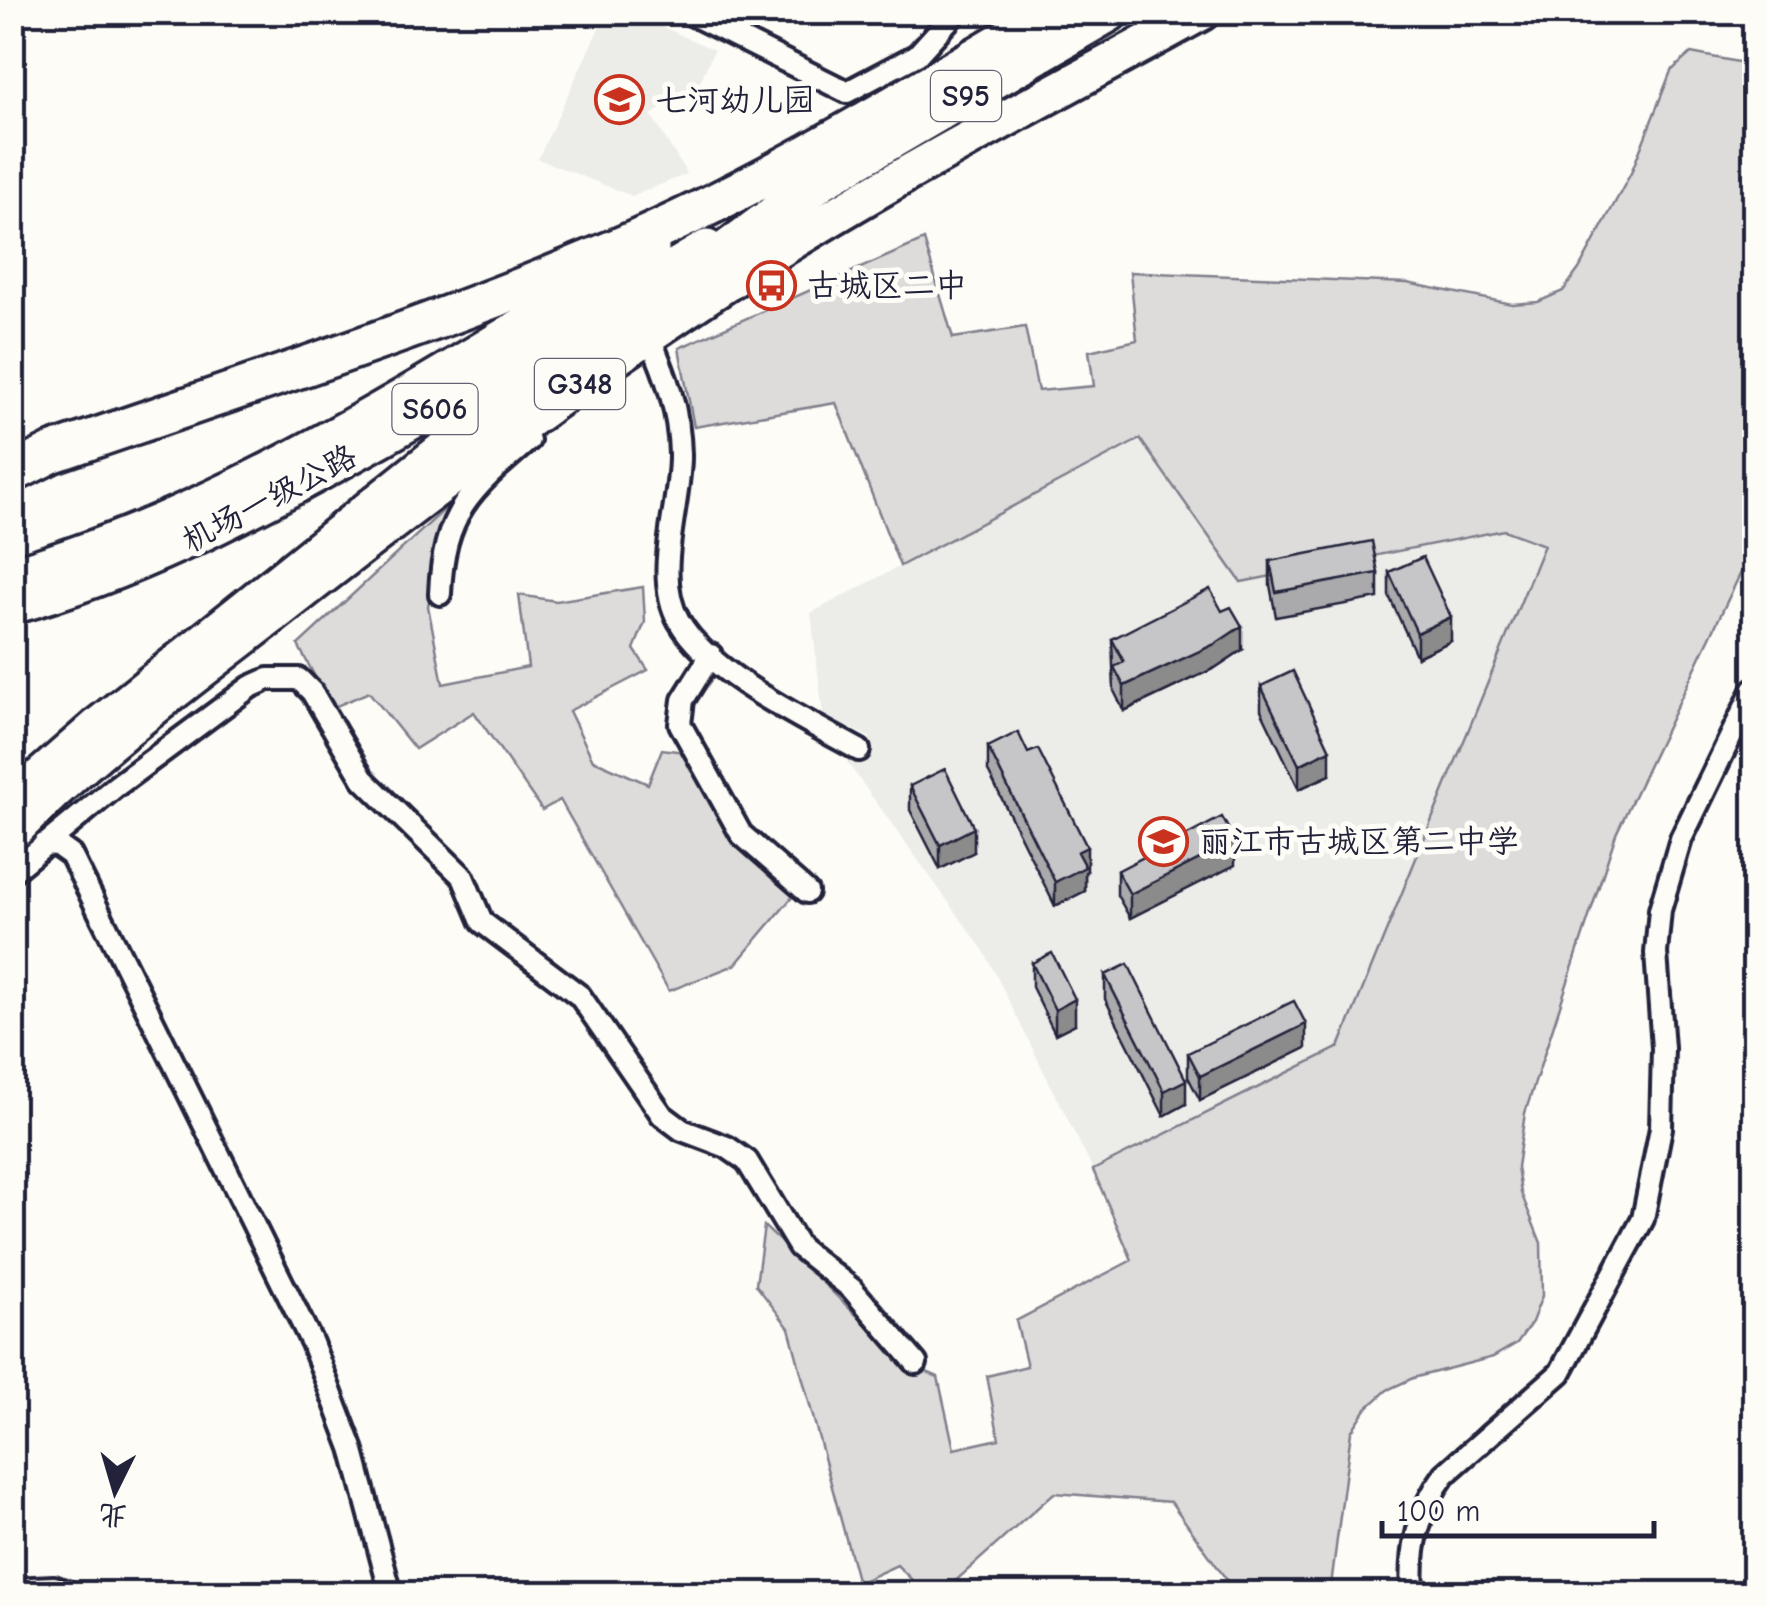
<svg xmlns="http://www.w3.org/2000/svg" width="1767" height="1606" font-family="'Comic Neue','LXGW WenKai TC',sans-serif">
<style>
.built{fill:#ecece9}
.green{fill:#dddcdb;stroke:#807f8b;stroke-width:2.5}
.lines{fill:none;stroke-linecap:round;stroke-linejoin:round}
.minor-tunnel{stroke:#d1d0d1;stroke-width:20;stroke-dasharray:20 10;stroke-linecap:butt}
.minor-casing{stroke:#22223b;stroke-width:28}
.trunk-casing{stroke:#22223b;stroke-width:42}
.motorway-casing{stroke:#22223b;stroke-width:45}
.minor{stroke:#fdfcf7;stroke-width:20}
.trunk{stroke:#fdfcf7;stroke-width:35}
.motorway{stroke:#fdfcf7;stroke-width:38}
.wall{fill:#aaaaac;stroke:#22223b;stroke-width:2.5}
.shaded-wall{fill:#8b8b8c;stroke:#22223b;stroke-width:2.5}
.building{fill:#c6c6c8;stroke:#22223b;stroke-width:2.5}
.labels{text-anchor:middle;stroke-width:10;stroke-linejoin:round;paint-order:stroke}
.shield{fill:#fdfcf7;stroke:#646373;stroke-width:2.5}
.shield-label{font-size:30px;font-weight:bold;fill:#22223b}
.poi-label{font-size:32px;fill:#22223b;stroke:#fdfcf7;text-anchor:start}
.street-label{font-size:32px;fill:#22223b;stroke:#fdfcf7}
</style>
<rect width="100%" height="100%" fill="#fdfcf7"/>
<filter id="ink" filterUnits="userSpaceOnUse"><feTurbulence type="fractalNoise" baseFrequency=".01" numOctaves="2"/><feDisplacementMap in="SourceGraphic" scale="20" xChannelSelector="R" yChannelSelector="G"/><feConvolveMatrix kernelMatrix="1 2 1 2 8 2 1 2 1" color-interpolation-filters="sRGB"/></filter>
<g filter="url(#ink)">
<path class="built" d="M606,13H632L714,50L699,84L651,115L687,174L632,196L538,159Z
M1141,439L1241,582L1504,530L1545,545L1339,1047L1093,1170L984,951L847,762L871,738L823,715L811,613Z"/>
<path class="green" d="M1691,53L1754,65V545L1616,834L1525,1113L1517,1167L1521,1193L1541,1243L1542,1296L1532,1322L1517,1343L1493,1357L1413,1378L1387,1390L1366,1409L1351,1432L1330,1593H1236L1171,1502L1054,1493L942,1593H925L897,1565L858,1583L789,1328L756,1285L764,1226L906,1363L938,1377L954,1449L999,1439L987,1376L1027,1366L1016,1321L1132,1260L1093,1170L1339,1047L1544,545L1504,530L1241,582L1140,439L900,566L836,403L694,427L679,348L924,240L953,338L1025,327L1038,391L1094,386L1089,351L1137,340L1130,272L1407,283L1512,304L1538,302L1563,291L1579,269L1631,173L1671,71Z
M447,507L428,606L443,684L528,667L519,595L556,601L643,587L645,622L634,649L648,670L569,711L593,760L648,784L662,749L684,752L733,836L794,895L735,965L669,991L560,800L542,810L474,712L415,749L369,692L332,708L298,645Z"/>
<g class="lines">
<path class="minor-tunnel" d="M1066,27L1083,56"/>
<defs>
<path id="minor" d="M687,12L847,92L917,55L956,12
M649,336C666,375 679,410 680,454C681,505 652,574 679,621C710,675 806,720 859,750
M440,594C443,513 470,490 529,440
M711,655L683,700L680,724L741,834L807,892
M44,844L57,845L71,855L312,1343L352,1448L391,1594
M12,872L115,787L250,687L268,679H299L312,692L363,779L463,877L482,922L580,996L662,1115L682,1130L727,1147L747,1161L799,1247L852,1289L916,1363
M12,1589L54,1587L72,1594
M1413,1594C1410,1549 1418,1510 1445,1474L1560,1373L1643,1219L1661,1128L1663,1048L1656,953L1660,910L1681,839L1754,689"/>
<path id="trunk" d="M12,575C242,509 447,369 651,248
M12,606C131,573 238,518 346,458C468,391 587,319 707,248
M12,833C96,746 196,676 291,601C447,479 606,358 774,253C913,166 1059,91 1202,12"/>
<path id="motorway" d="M12,473L52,453C242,387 436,326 620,247C771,182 911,95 1052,12
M12,803L101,725L507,400L672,291L823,179L1109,12"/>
</defs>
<use href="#minor" class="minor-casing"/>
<use href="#trunk" class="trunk-casing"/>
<use href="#motorway" class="motorway-casing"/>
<use href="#minor" class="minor"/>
<use href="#trunk" class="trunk"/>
<use href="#motorway" class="motorway"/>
</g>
<path class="wall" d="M1270,561L1378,573V598L1276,617L1270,585Z
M1389,572L1451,641L1417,657L1389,596Z
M1112,639L1242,650L1215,668L1124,711L1114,691Z
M1261,686L1330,775L1299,789L1261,710Z
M988,747L1087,871L1085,872V891L1055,906L988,771Z
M910,786L974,852L940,869L910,810Z
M1235,865L1130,918L1117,895V871Z
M1032,963L1075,1024L1055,1034L1032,987Z
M1105,975L1186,1104L1164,1116L1105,999Z
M1306,1048L1200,1100L1188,1077V1053Z"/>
<path class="shaded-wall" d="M1451,617V641L1417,657V633Z
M1242,626V650L1215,668L1124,711V686Z
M1330,750V775L1299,789V765Z
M974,828V852L940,869V845Z
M1235,841V865L1130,918V894Z
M1087,847V871L1085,872V891L1055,906V882L1077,852Z
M1075,999V1024L1055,1034V1010Z
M1306,1024V1048L1200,1100V1076Z
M1186,1080V1104L1164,1116V1091Z"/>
<path class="building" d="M1372,541L1378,573L1276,592L1270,561Z
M1423,557L1451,617L1417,633L1389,572Z
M1210,589L1222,611L1231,607L1242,626L1215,644L1124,686L1114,667L1124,662L1112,639Z
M1293,671L1330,750L1299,765L1261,686Z
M1018,732L1028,753L1038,749L1087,847L1077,852L1085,867L1055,882L988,747Z
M945,769L974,828L940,845L910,786Z
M1222,817L1235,841L1130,894L1117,871L1157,850L1163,838L1176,841Z
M1052,953L1075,999L1055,1010L1032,963Z
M1128,964L1186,1080L1164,1091L1105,975Z
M1294,1001L1306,1024L1200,1076L1188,1053Z"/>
</g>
<defs>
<symbol id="school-ring" viewBox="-11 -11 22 22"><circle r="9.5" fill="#fdfcf7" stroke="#c8321e" stroke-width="1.5"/><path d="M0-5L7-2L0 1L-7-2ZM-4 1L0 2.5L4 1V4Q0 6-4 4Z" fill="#c8321e"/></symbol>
<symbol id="bus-ring" viewBox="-11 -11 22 22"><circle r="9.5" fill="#fdfcf7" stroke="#c8321e" stroke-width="1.5"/><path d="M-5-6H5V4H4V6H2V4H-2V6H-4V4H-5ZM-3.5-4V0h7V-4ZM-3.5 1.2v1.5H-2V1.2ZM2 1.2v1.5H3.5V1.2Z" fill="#c8321e"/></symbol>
</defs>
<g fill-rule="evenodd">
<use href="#school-ring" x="592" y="72" width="55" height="55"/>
<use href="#bus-ring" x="744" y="258" width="55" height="55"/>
<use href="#school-ring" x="1136" y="814" width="55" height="55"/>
</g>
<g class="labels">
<g class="shield">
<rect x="931" y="71" width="70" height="50" rx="8"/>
<rect x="535" y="359" width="90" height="50" rx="8"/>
<rect x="392.5" y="384" width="85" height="50" rx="8"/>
</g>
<g class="shield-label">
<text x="966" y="106">S95</text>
<text x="580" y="394">G348</text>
<text x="435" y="419">S606</text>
</g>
<g class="poi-label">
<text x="655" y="111">七河幼儿园</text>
<text x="807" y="296">古城区二中</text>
<text x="1199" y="852">丽江市古城区第二中学</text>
</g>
<g class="street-label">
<text transform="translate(269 498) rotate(-28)" y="11">机场一级公路</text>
</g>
</g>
<rect width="1767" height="1606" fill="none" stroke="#fdfcf7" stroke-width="50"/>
<rect x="25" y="25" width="1717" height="1556" fill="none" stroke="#22223b" stroke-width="4" filter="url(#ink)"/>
<g transform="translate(115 1491) rotate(185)" stroke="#fdfcf7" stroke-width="8" paint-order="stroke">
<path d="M0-8L18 38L0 25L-18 38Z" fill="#22223b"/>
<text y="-15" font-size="28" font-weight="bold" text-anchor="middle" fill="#22223b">北</text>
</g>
<path d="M1382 1521v15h272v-15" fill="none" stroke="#22223b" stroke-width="5"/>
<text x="1397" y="1521" font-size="30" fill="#22223b" stroke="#fdfcf7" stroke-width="8" paint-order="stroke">100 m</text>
</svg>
